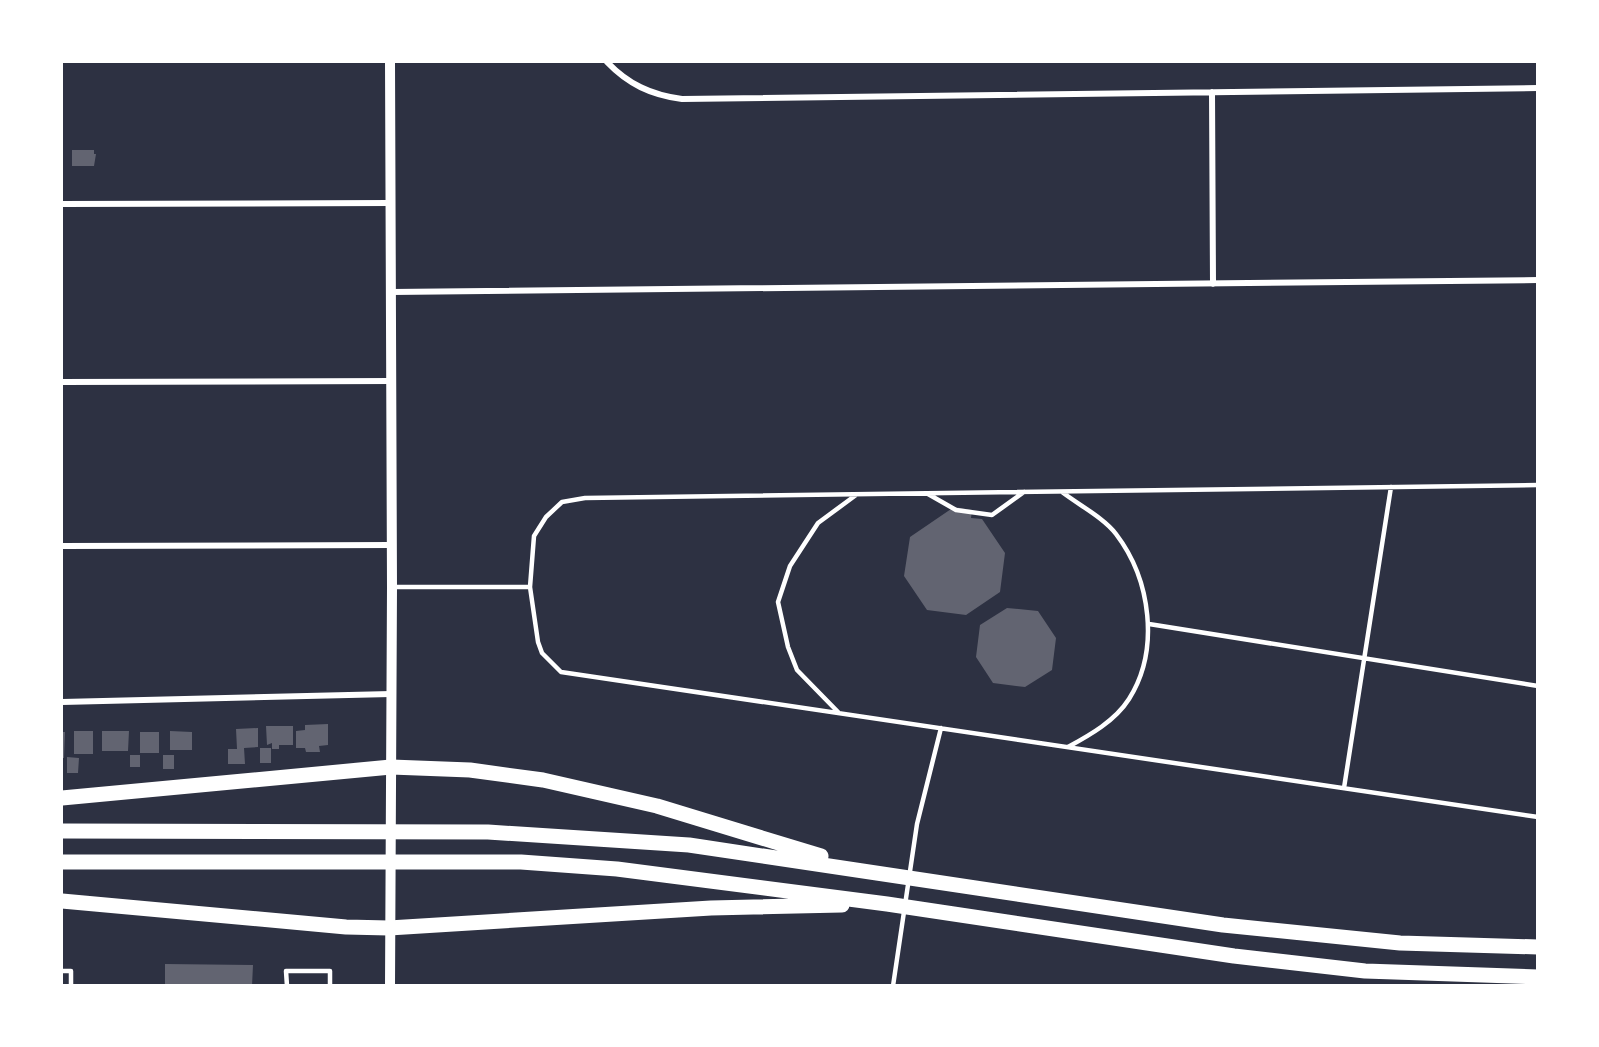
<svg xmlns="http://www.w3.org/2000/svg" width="1599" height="1047" font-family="Inter,sans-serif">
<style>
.building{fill:#626471}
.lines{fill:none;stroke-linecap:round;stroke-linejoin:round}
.service{stroke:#fff;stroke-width:4.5}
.minor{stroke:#fff;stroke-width:6}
.tertiary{stroke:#fff;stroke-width:10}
.motorway{stroke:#fff;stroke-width:15}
</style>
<rect width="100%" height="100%" fill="#2d3142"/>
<path class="building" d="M72,150H94V154H96L94,166H72Z
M954,507L972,510L971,518L982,519L1005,553L1000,592L966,615L927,610L904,576L910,537Z
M1007,608L1038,611L1056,638L1052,670L1025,687L993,683L976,657L980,625Z
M328,724V745L319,746L320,752H306L305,748H296V731L305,730V725Z
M266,726H293V745H279V749H272V743L267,745Z
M258,728V747L244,748L245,764H228V749H237L236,729Z
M74,731H93V754H74Z
M102,731H129L128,751H102Z
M170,731L192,732V750H170Z
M62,732H65L64,758H62Z
M140,732H159V753H140Z
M260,748H271V763H260Z
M130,755H140V767H130Z
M163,755H174V769H163Z
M67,757L79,758L78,773H67Z
M165,964L253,965L252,986H165Z"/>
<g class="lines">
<path class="service" d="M1538,485L585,498L562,502L546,517L534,536L530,587L538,642L542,653L561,672L1538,817
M1062,492C1079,505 1104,518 1116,534C1151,580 1160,650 1129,699C1115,721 1090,735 1068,747
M928,494L956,510L992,515L1024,492
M392,587H530
M1149,624L1538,686
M839,713L797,670L788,647L778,602L790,566L818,523L856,495
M1344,788L1391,487
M62,971H71V986
M287,986L286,971H330V986
M893,986L917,824L941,728"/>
<path class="minor" d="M607,62C628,84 651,95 682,99L1538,88
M1212,92L1213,284
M62,204L391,203
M392,292L1538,280
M62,382L392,381
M62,546L392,545
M62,702L391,694"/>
<path class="tertiary" d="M390,62L392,587L390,986"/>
<path class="motorway" d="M62,798L391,767L470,770L543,780L657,806L821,856
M62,831L488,832L689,845L1223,925L1400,943L1538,947
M62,862H521L617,869L887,904L1234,956L1365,971L1538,977
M62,901L346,927L389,928L711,908L842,905"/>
</g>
<rect width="1599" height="1047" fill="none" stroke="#ffffff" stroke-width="126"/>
</svg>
